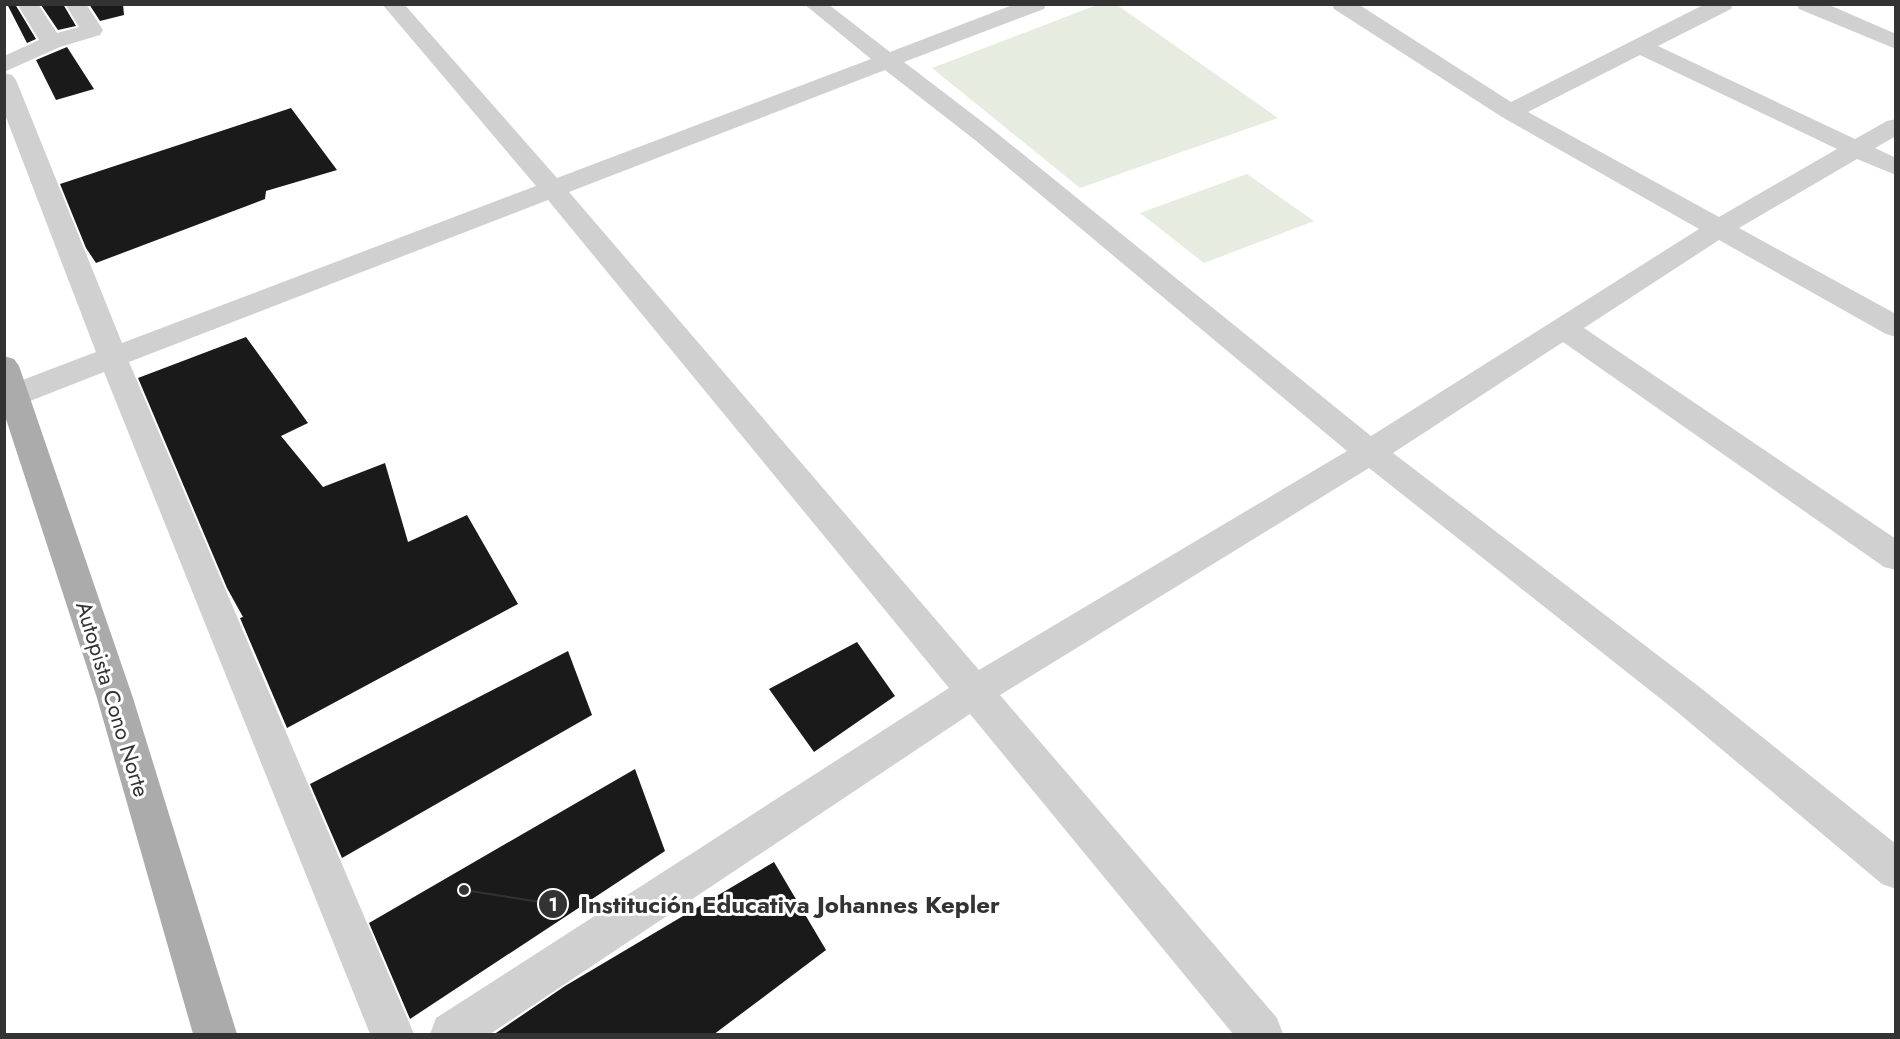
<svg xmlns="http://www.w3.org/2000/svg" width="1900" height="1039" font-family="Jost,sans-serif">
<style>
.green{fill:#e6ecdf}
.building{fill:#1a1a1a}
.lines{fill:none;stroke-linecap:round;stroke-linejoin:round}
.minor{fill:#d0d0d0;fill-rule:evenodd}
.major{fill:#ababab;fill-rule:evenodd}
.labels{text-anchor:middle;stroke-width:6;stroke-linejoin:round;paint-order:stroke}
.street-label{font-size:22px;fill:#333;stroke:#fff}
.leader{fill:none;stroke:#333;stroke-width:2}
.callout-dot{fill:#333;stroke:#fff;stroke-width:2}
.mark-label{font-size:18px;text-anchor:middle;font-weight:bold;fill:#fff}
.callout-label{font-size:24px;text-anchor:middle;font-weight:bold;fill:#333;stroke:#fff;stroke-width:6;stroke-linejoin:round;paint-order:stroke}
</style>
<rect width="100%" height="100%" fill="#fff"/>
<path class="green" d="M1097,5H1117L1278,118L1080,188L932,68Z
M1247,174L1314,221L1204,263L1140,213Z"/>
<path class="building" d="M7,4H15L36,39L27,43Z
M44,4H63L76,26L58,30L41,5Z
M89,4H123L124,15L100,21Z
M67,47L94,89L56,100L36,60Z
M291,108L337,170L266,191L265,199L96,263L86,248L60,184Z
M246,337L308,423L281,436L323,487L385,463L408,542L467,515L518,604L287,728L240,618L243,617L227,588L138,378Z
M857,642L895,696L814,752L769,689Z
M568,651L592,715L342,858L310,784Z
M635,769L665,851L410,1019L369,923Z
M774,862L826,950L713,1035H493L565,986Z"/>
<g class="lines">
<path class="minor" d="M17,4H38L57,33L79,27L65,4H86L103,30L100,35L60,47L4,72V56L39,40Z
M382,4H404L557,178L871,59L804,4H828L890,52L1015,4H1046L1044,9L904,62L993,130L1371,436L1699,229L1502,117L1334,9L1332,4H1358L1511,102L1705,4H1733L1731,9L1658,46L1855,139L1887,121L1896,119V136L1875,148L1896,158V175L1857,159L1739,228L1896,314V337L1886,334L1719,240L1584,328L1896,539V570L1884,567L1563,342L1393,453L1702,689L1896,844V889L1882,884L1676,711L1369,468L1000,695L1277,1018L1283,1034H1233L970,714L490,1034H430L436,1018L949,688L548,200L129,362L414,1034H370L104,372L25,403L14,406L4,403V387L96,352L4,112V73L12,75L16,80L122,343L536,186ZM1640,55L1837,149L1719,217L1528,112ZM885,70L975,140L1347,451L979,670L569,192Z
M1797,4H1827L1896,34V49L1799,9Z"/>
<path class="major" d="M4,356L14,359L19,366L133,698L237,1034H193L97,698L4,413Z"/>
</g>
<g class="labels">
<g class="street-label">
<text transform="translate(113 699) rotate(73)" y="8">Autopista Cono Norte</text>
</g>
</g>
<path class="leader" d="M464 890L553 904"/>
<g class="callout-dot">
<circle cx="464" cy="890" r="6"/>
<circle cx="553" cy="904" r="15"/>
</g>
<g class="mark-label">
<text x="553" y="911">1</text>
</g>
<g class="callout-label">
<text x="790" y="913">Institución Educativa Johannes Kepler</text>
</g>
<rect width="1900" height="1039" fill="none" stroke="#333333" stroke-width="12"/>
</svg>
